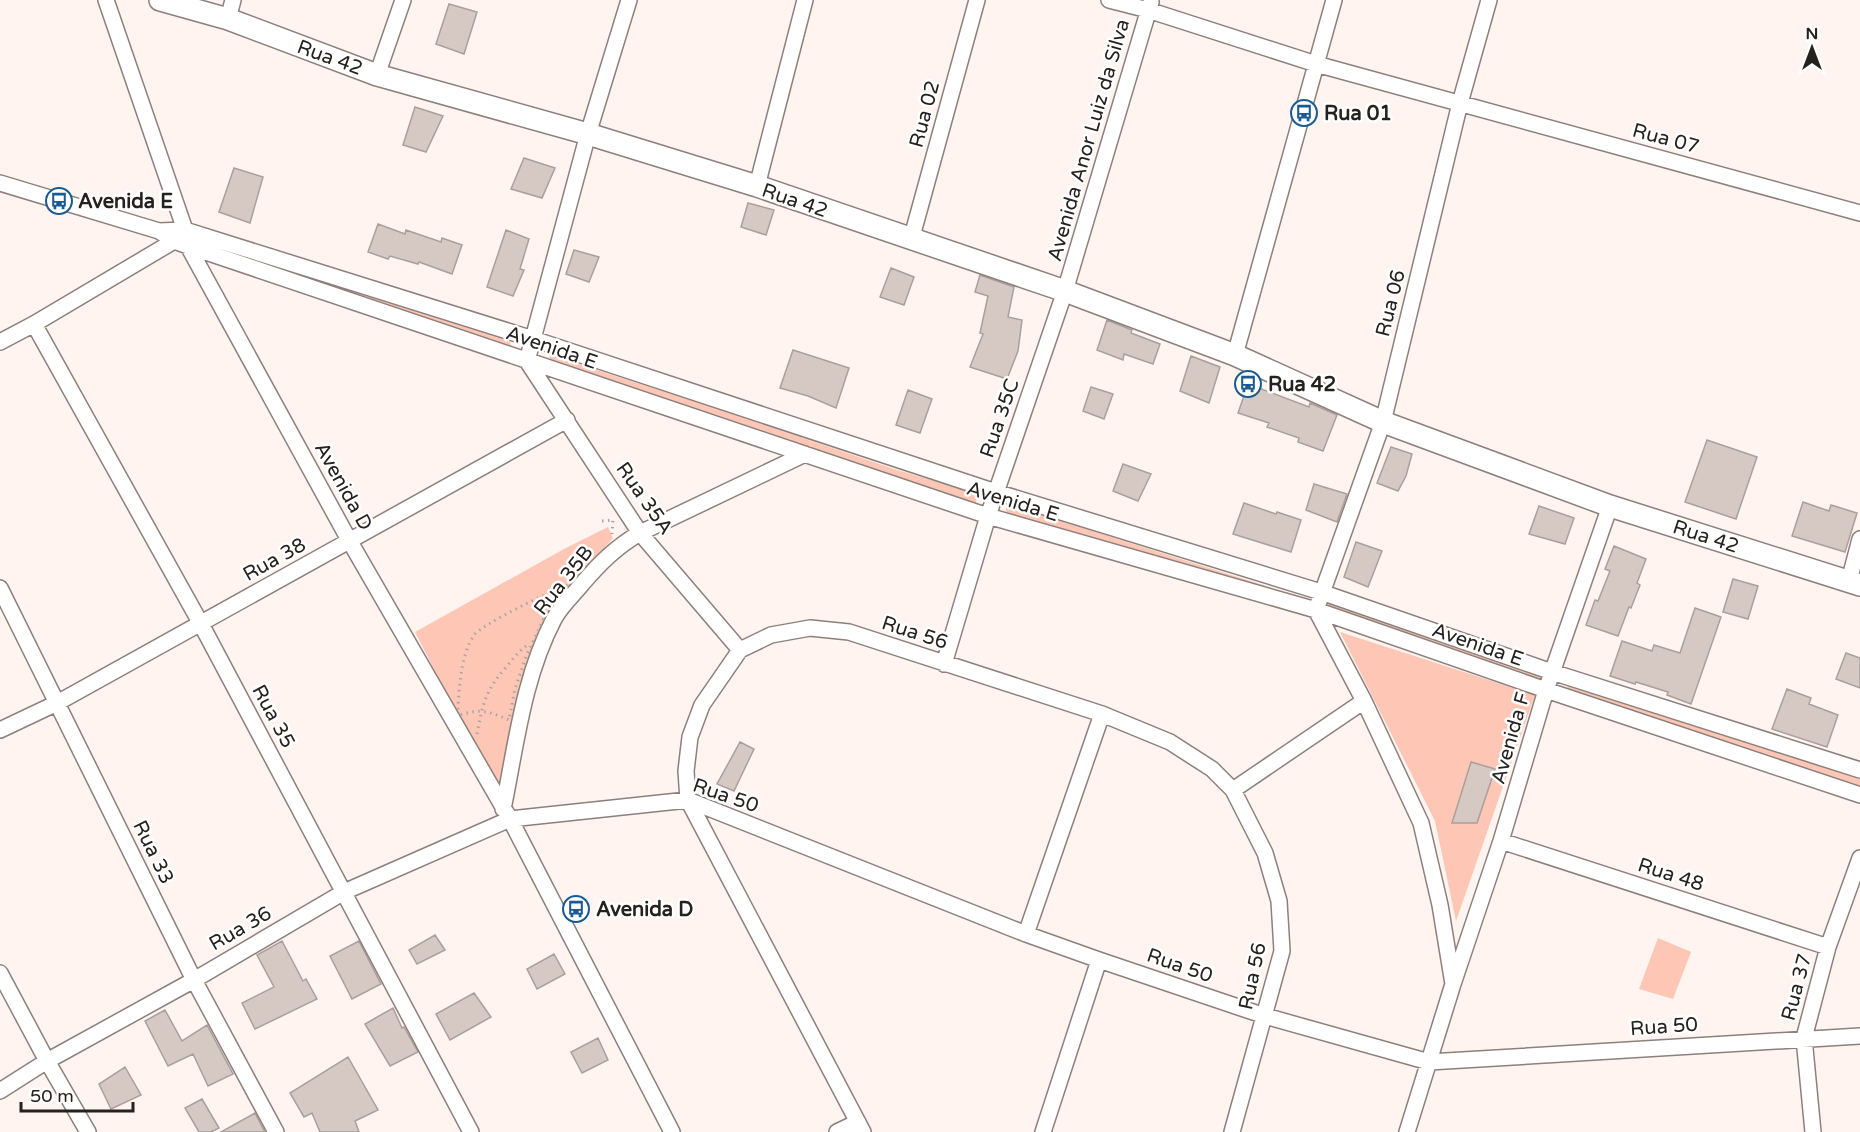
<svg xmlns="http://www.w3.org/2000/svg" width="1860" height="1132" font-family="'Varela Round',sans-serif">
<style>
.green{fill:#fec6b4}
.building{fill:#d6c9c4;stroke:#ab9f9b;stroke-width:1.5}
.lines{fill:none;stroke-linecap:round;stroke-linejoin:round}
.street-casing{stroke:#8c807c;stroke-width:18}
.secondary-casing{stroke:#8c807c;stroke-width:24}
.path{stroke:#aca4a1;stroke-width:3;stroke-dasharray:1.5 4.5;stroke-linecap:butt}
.street{stroke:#fff;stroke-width:15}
.secondary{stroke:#fff;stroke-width:21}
.labels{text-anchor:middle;stroke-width:5;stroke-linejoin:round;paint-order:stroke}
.street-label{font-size:20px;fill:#25211f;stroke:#fff}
.poi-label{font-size:20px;font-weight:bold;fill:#25211f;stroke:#fff;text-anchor:start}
</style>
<rect width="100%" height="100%" fill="#fff4f0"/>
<path class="green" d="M209,243L504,338L510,341L511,347L206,245Z
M550,355L721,410L894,469L972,492L978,496L975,506L549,362Z
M1010,505L1263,585L1287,594L1022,519L1006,512V506Z
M608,527L613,538L550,612L519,685L506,782L496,786L492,783L415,632L564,549Z
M1332,603L1543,676V681L1326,607L1327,604Z
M1340,632L1535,695L1456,921L1435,821Z
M1569,684L1860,779V788L1566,690Z
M1658,938L1691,952L1673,999L1639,989Z"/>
<path class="building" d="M449,4L477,12L464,54L436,44Z
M415,107L443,116L426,152L403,145Z
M524,158L555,168L542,198L511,189Z
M234,168L263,177L250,223L219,212Z
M748,203L774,210L766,235L741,227Z
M378,224L405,234L406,230L441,242L442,238L462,245L452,274L419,262L418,264L390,256L388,259L368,252Z
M506,230L529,239L520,269L524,270L513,296L487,287Z
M574,250L599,257L589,282L566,274Z
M891,268L914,277L904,305L880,297Z
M980,275L1014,287L1008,317L1022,320L1018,351L1007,379L970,367L983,334L980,333L988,296L975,292Z
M1107,320L1132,330L1131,333L1160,344L1153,364L1124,354L1123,360L1097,350Z
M793,350L849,368L836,408L808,396L780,388Z
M1191,356L1220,367L1209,403L1180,391Z
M1248,384L1309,407L1310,403L1337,415L1323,451L1298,442L1299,438L1267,427L1269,423L1238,413Z
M1091,387L1113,394L1104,419L1083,411Z
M908,390L932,399L920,433L896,425Z
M1707,440L1757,457L1736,519L1685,502Z
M1391,447L1412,454L1406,476L1398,491L1377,483Z
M1123,464L1151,474L1138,501L1113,491Z
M1314,484L1347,494L1337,522L1306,510Z
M1803,502L1829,511L1831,505L1857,513L1845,552L1792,536Z
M1244,503L1276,514L1277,512L1301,520L1291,552L1233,534Z
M1539,506L1574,518L1565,544L1529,534Z
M1356,542L1382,551L1368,587L1344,577Z
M1614,546L1646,559L1637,583L1640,585L1631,608L1629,607L1618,636L1586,625L1595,600L1598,601L1610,571L1605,569Z
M1733,579L1758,586L1748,619L1723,612Z
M1695,608L1721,617L1691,704L1667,695L1668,692L1636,682L1635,684L1610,676L1622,641L1652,651L1654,645L1680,653Z
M1846,653L1860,658V688L1836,679Z
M1787,689L1811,698L1809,704L1838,715L1827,747L1772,729Z
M740,742L754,749L734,791L717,784Z
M1471,762L1495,769L1477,823H1452Z
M435,935L445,950L417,964L409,950Z
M282,941L303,981L306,979L317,999L255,1029L242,1003L274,987L257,955Z
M359,941L381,984L352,999L330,956Z
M554,954L565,974L537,989L527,969Z
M474,993L491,1017L450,1040L436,1014Z
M393,1008L402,1028L404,1027L418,1052L390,1066L365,1024Z
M165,1010L182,1041L207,1025L233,1074L208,1086L193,1054L168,1066L145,1021Z
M598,1038L608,1060L582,1073L571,1052Z
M348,1057L378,1110L355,1121L359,1132H320L312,1113L304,1117L290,1093Z
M125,1067L141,1095L111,1109L99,1084Z
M202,1099L219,1128L211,1132H199L185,1108Z
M255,1113L265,1132H221Z"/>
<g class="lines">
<defs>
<path id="street" d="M106,0L185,230L188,246L349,540L510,819L672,1132
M629,0L588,134L527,361L640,533L740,650
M1109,0L1148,10L1316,64L1860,213
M228,19L233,0
M377,75L403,0
M0,183L159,231L174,241L188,246L988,516L1316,610L1546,690L1860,795
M757,186L805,0
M159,231L185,230L533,339L996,492L1321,592L1552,672L1860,770
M911,240L977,0
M34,324L201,624L471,1132
M0,342L34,324L174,241
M1235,355L1334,0
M1849,581L1860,539
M0,588L194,980L276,1132
M944,664L988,516L1065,291L1151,2
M0,730L57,703L567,420
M1233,790L1364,701
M503,809C516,746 523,678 554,619C560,607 573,595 582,584C600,563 616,547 640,533L805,454
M1501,841L1828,947
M1026,934L1102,714
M0,973L47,1061L88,1132
M1453,984L1440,905L1421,823L1364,701L1316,610L1383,422L1460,103L1489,0
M0,1091L47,1061L194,980L344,892L510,819L688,800L1026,934L1099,960L1265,1016L1429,1062L1860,1036
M837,1132L858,1122
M863,1132L688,800L686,771L690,737L702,705L740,650L771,635L810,628L849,632L1102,714L1170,742L1212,769L1233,790L1265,853L1279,901L1282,951L1232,1132
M1043,1132L1099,960
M1407,1132L1453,984L1501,841L1546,690L1610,506
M1813,1132L1804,1038L1828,947L1860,858"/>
<path id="secondary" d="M160,0L228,19L377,75L588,134L757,186L1065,291L1235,355L1383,422L1610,506L1860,585"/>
</defs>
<use href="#street" class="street-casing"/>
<use href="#secondary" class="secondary-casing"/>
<path class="path" d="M602,521L613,520L612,534
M568,585L548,610L527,654L515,689L509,720C488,711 479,708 457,716C460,689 459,659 474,635C482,624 553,590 568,585Z
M477,734C483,703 485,691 507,666C513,659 518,652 526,646"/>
<use href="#street" class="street"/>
<use href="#secondary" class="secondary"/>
</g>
<defs>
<symbol id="bus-ring" viewBox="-11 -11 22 22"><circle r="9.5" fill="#fff" stroke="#1a5a90" stroke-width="1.5"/><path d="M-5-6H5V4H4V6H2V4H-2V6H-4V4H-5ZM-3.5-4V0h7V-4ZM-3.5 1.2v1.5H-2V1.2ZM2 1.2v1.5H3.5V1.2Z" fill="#1a5a90"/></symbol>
</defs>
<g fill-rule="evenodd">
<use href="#bus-ring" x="1289" y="98" width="30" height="30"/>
<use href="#bus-ring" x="44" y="186" width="30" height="30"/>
<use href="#bus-ring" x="1233" y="369" width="30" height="30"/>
<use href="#bus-ring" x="561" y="894" width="30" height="30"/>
</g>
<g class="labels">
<g class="street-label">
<text transform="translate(330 57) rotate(20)" y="7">Rua 42</text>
<text transform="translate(924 114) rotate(-75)" y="7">Rua 02</text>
<text transform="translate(1666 138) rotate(15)" y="7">Rua 07</text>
<text transform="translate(1088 140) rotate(-74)" y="7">Avenida Anor Luiz da Silva</text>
<text transform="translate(795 200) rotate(19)" y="7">Rua 42</text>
<text transform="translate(1390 303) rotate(-76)" y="7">Rua 06</text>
<text transform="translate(552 347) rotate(19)" y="7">Avenida E</text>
<text transform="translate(999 418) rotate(-71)" y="7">Rua 35C</text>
<text transform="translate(344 486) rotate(61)" y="7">Avenida D</text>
<text transform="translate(645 498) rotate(55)" y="7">Rua 35A</text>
<text transform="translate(1013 501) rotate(17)" y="7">Avenida E</text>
<text transform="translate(1706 536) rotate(18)" y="7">Rua 42</text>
<text transform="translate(274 559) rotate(-29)" y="7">Rua 38</text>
<text transform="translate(563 580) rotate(-52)" y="7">Rua 35B</text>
<text transform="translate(915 632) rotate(18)" y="7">Rua 56</text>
<text transform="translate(1478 644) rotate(19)" y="7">Avenida E</text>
<text transform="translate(274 716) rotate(62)" y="7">Rua 35</text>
<text transform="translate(1510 738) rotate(-74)" y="7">Avenida F</text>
<text transform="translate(726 795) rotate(19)" y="7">Rua 50</text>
<text transform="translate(154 852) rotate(64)" y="7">Rua 33</text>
<text transform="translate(1671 874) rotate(18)" y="7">Rua 48</text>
<text transform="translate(240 928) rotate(-30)" y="7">Rua 36</text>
<text transform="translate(1180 965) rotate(19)" y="7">Rua 50</text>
<text transform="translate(1252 976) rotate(-78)" y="7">Rua 56</text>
<text transform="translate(1796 987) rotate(-75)" y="7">Rua 37</text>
<text transform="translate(1664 1026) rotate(-4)" y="7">Rua 50</text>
</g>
<g class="poi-label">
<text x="1324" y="120">Rua 01</text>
<text x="78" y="208">Avenida E</text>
<text x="1268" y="391">Rua 42</text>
<text x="596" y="916">Avenida D</text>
</g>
</g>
<g transform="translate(1812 48)" stroke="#ffffff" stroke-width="4.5" paint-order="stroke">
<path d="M0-4.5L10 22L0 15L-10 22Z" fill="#25211f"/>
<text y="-9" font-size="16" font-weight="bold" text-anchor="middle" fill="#25211f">N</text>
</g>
<path d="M21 1102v9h112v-9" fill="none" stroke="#25211f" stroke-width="3"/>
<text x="30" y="1102" font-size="18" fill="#25211f" stroke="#ffffff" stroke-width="4.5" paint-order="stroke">50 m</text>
</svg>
